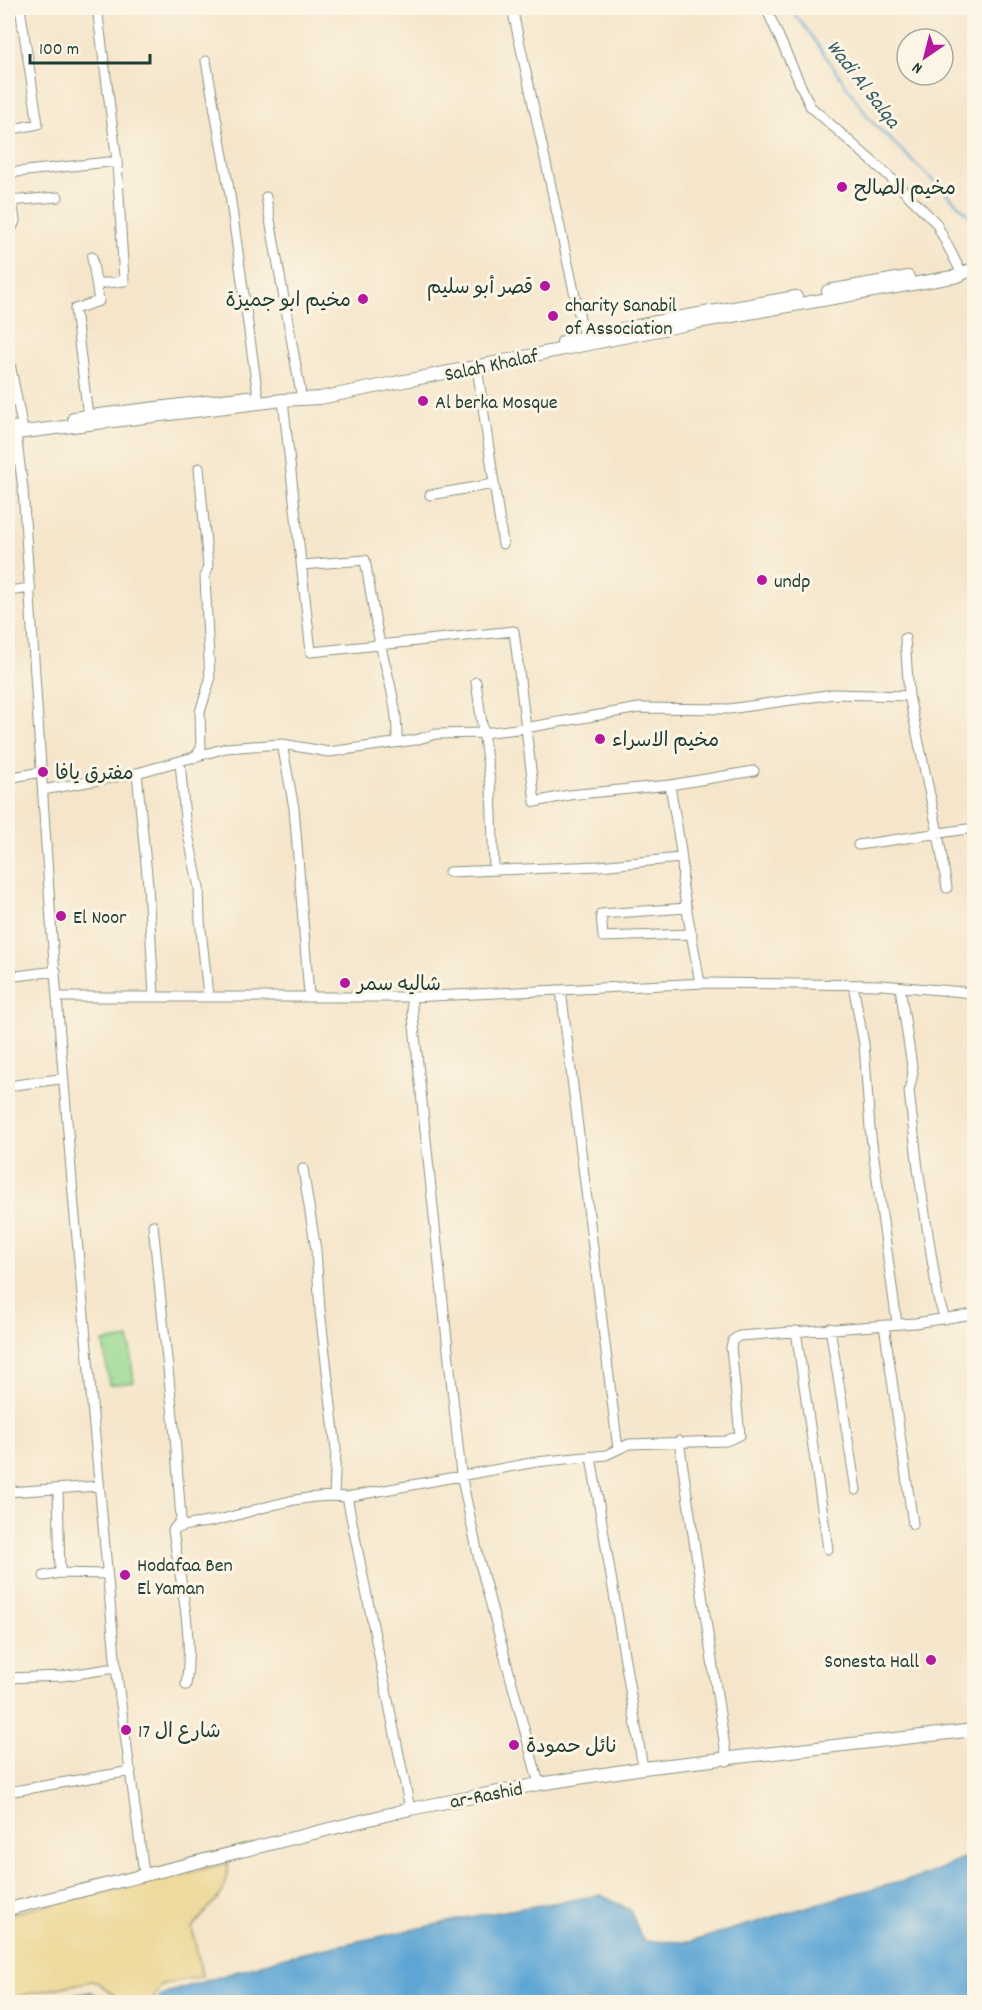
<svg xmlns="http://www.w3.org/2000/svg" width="982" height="2010" font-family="Dekko,'Playpen Sans Arabic',sans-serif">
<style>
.green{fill:#97d88e;stroke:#5b8a61;stroke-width:1.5}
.sand{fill:#eeda9e;stroke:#868c69;stroke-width:1.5}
.water{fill:#5da5d4;stroke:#3e7184;stroke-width:1.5}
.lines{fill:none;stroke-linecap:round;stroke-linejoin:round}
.stream{stroke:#5da5d4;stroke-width:2}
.minor-casing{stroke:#8a9280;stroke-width:11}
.major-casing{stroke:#8a9280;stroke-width:14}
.minor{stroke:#fff;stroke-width:9}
.major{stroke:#fff;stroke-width:12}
.poi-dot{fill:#b5179e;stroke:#fcf5e5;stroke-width:2}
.labels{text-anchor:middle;stroke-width:6;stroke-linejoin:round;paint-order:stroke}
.poi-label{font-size:20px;fill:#1f3d34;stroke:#fcf5e5;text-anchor:start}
.street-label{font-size:20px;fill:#1f3d34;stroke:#fcf5e5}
.water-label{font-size:21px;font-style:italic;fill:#325c64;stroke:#fcf5e5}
</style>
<rect width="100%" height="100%" fill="#fcf5e5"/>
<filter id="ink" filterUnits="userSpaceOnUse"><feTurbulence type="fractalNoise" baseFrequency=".0167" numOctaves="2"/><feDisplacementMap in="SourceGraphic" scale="12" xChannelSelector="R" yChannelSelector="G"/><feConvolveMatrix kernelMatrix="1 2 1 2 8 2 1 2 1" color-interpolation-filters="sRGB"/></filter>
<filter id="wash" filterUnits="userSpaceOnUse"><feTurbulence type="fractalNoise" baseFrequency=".008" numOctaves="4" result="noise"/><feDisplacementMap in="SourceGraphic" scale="24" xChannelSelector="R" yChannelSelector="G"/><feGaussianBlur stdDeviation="1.35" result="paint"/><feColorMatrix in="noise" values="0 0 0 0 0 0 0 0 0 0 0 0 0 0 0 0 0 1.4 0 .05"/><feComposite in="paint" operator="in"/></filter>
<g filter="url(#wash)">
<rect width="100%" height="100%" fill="#f5e6cb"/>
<path class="green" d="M129,1338L134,1382L109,1385L103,1342Z"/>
<path class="sand" d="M229,1863L223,1892L192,1928L202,1976L161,1985L151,2002H123L98,1983L92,1981L8,1998V1914Z"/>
<path class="water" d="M974,1854V2002H155L163,1994L285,1957L480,1915L601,1895L630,1910L643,1941L689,1942L844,1896L924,1876Z
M91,1992L109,2002H34Z"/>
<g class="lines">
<path class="stream" d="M789,8L806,28L871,121L974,220"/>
</g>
</g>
<g filter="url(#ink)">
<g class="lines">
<defs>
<path id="minor" d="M512,8L584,337
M766,8L810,106L891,178L936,223L959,268
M206,61L230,195L258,396
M8,130L38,124L20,8
M8,173L117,161
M266,197L301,394
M8,201L58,197
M8,237L15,221L12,200
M97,284L124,281L117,161L97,8
M8,353L22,425
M477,367L503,544
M283,400L311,652L514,631L535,802L569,795L670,785L754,771
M88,416L75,309L99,301L92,257
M15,426L23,489L52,937L74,1206L116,1668L144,1873
M430,495L493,484
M302,565L365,560C370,588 374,616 380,644C388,676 398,708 397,741
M8,591L31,588
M905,638L909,696L938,833L947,888
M476,682L491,788L494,869
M282,744L294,808L309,995
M194,758L201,749L200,712L210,680L205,577L208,566L199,468
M180,761L185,819L199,888L200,920L208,995
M137,773L148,885L154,996
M8,778L41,772
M670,785C673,807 686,865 682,883L700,983
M43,790L137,773L226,748L282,744L329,752L415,740L436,734L483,733L525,728L639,708L729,709L834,694L909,696
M858,845L974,828
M449,872L599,866L680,858
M687,908L601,914L603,937L692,934
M8,977L56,971
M853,985L864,1044L870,1129L897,1323
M900,987L913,1073L909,1091L918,1169L938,1298L945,1319
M561,990L618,1449
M58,997H411L706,983L882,985L974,993
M411,997L461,1474L479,1560L539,1784
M8,1086L59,1079
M303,1169L316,1250L320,1310L336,1449L334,1496
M153,1225L175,1436L181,1520L173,1530C180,1582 194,1634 186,1685
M884,1325L913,1524
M830,1328L856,1490
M796,1331L828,1549
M679,1441L727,1761
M591,1457L643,1768
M58,1490L60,1573
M8,1492L99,1486
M347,1497L410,1809
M173,1530C186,1523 200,1524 214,1521C257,1511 302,1492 347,1497L536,1462L606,1455L629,1444L726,1441L740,1435L731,1347L733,1340L739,1336L915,1323L974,1314
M44,1576L60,1573L106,1574
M8,1678L62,1676L116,1668
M8,1792L131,1771"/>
<path id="major" d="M828,291L908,277
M563,342L665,320L796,297
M74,418L248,397
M8,434L283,400L320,398L698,322L958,276L970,270
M8,1909L410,1809L539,1784L643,1768L974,1730"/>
</defs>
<use href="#minor" class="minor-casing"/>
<use href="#major" class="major-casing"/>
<use href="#minor" class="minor"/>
<use href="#major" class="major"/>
</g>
</g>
<g class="poi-dot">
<circle cx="842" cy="187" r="6"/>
<circle cx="545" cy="286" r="6"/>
<circle cx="363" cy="299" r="6"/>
<circle cx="553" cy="316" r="6"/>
<circle cx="423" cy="401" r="6"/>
<circle cx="762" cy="580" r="6"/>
<circle cx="600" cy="739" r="6"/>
<circle cx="43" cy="772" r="6"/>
<circle cx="61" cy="916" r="6"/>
<circle cx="345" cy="983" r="6"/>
<circle cx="125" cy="1575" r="6"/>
<circle cx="931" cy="1660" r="6"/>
<circle cx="126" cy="1730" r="6"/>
<circle cx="514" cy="1745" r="6"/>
</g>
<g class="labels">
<g class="poi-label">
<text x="854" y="194">مخيم الصالح</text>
<text x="533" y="293" text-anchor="end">قصر أبو سليم</text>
<text x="351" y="306" text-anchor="end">مخيم ابو جميزة</text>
<text x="565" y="311">charity Sanabil<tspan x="565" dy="23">of Association</tspan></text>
<text x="435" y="408">Al berka Mosque</text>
<text x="774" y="587">undp</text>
<text x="612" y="746">مخيم الاسراء</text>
<text x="55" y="779">مفترق يافا</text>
<text x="73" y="923">El Noor</text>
<text x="357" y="990">شاليه سمر</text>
<text x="137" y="1571">Hodafaa Ben<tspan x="137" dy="23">El Yaman</tspan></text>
<text x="919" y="1667" text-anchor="end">Sonesta Hall</text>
<text x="138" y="1737">شارع ال 17</text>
<text x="526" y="1752">نائل حمودة</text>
</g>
<g class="street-label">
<text transform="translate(491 364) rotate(-12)" y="7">Salah Khalaf</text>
<text transform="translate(486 1794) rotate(-11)" y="7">ar-Rashid</text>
</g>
<g class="water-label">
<text transform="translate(864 83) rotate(52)" y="7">Wadi Al Salqa</text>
</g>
</g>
<rect width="982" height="2010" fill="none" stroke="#fcf5e5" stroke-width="30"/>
<g transform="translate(925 57) rotate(215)"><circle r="28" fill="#fcf5e5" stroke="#a4ab9e" stroke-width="1.5"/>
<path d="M0-4.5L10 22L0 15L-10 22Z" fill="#b5179e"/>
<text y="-9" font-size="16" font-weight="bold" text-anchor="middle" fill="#1f3d34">N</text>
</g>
<path d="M30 54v9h120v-9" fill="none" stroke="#1f3d34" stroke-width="3"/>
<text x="39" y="54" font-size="18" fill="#1f3d34" stroke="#fcf5e5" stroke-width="4.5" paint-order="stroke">100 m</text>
</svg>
